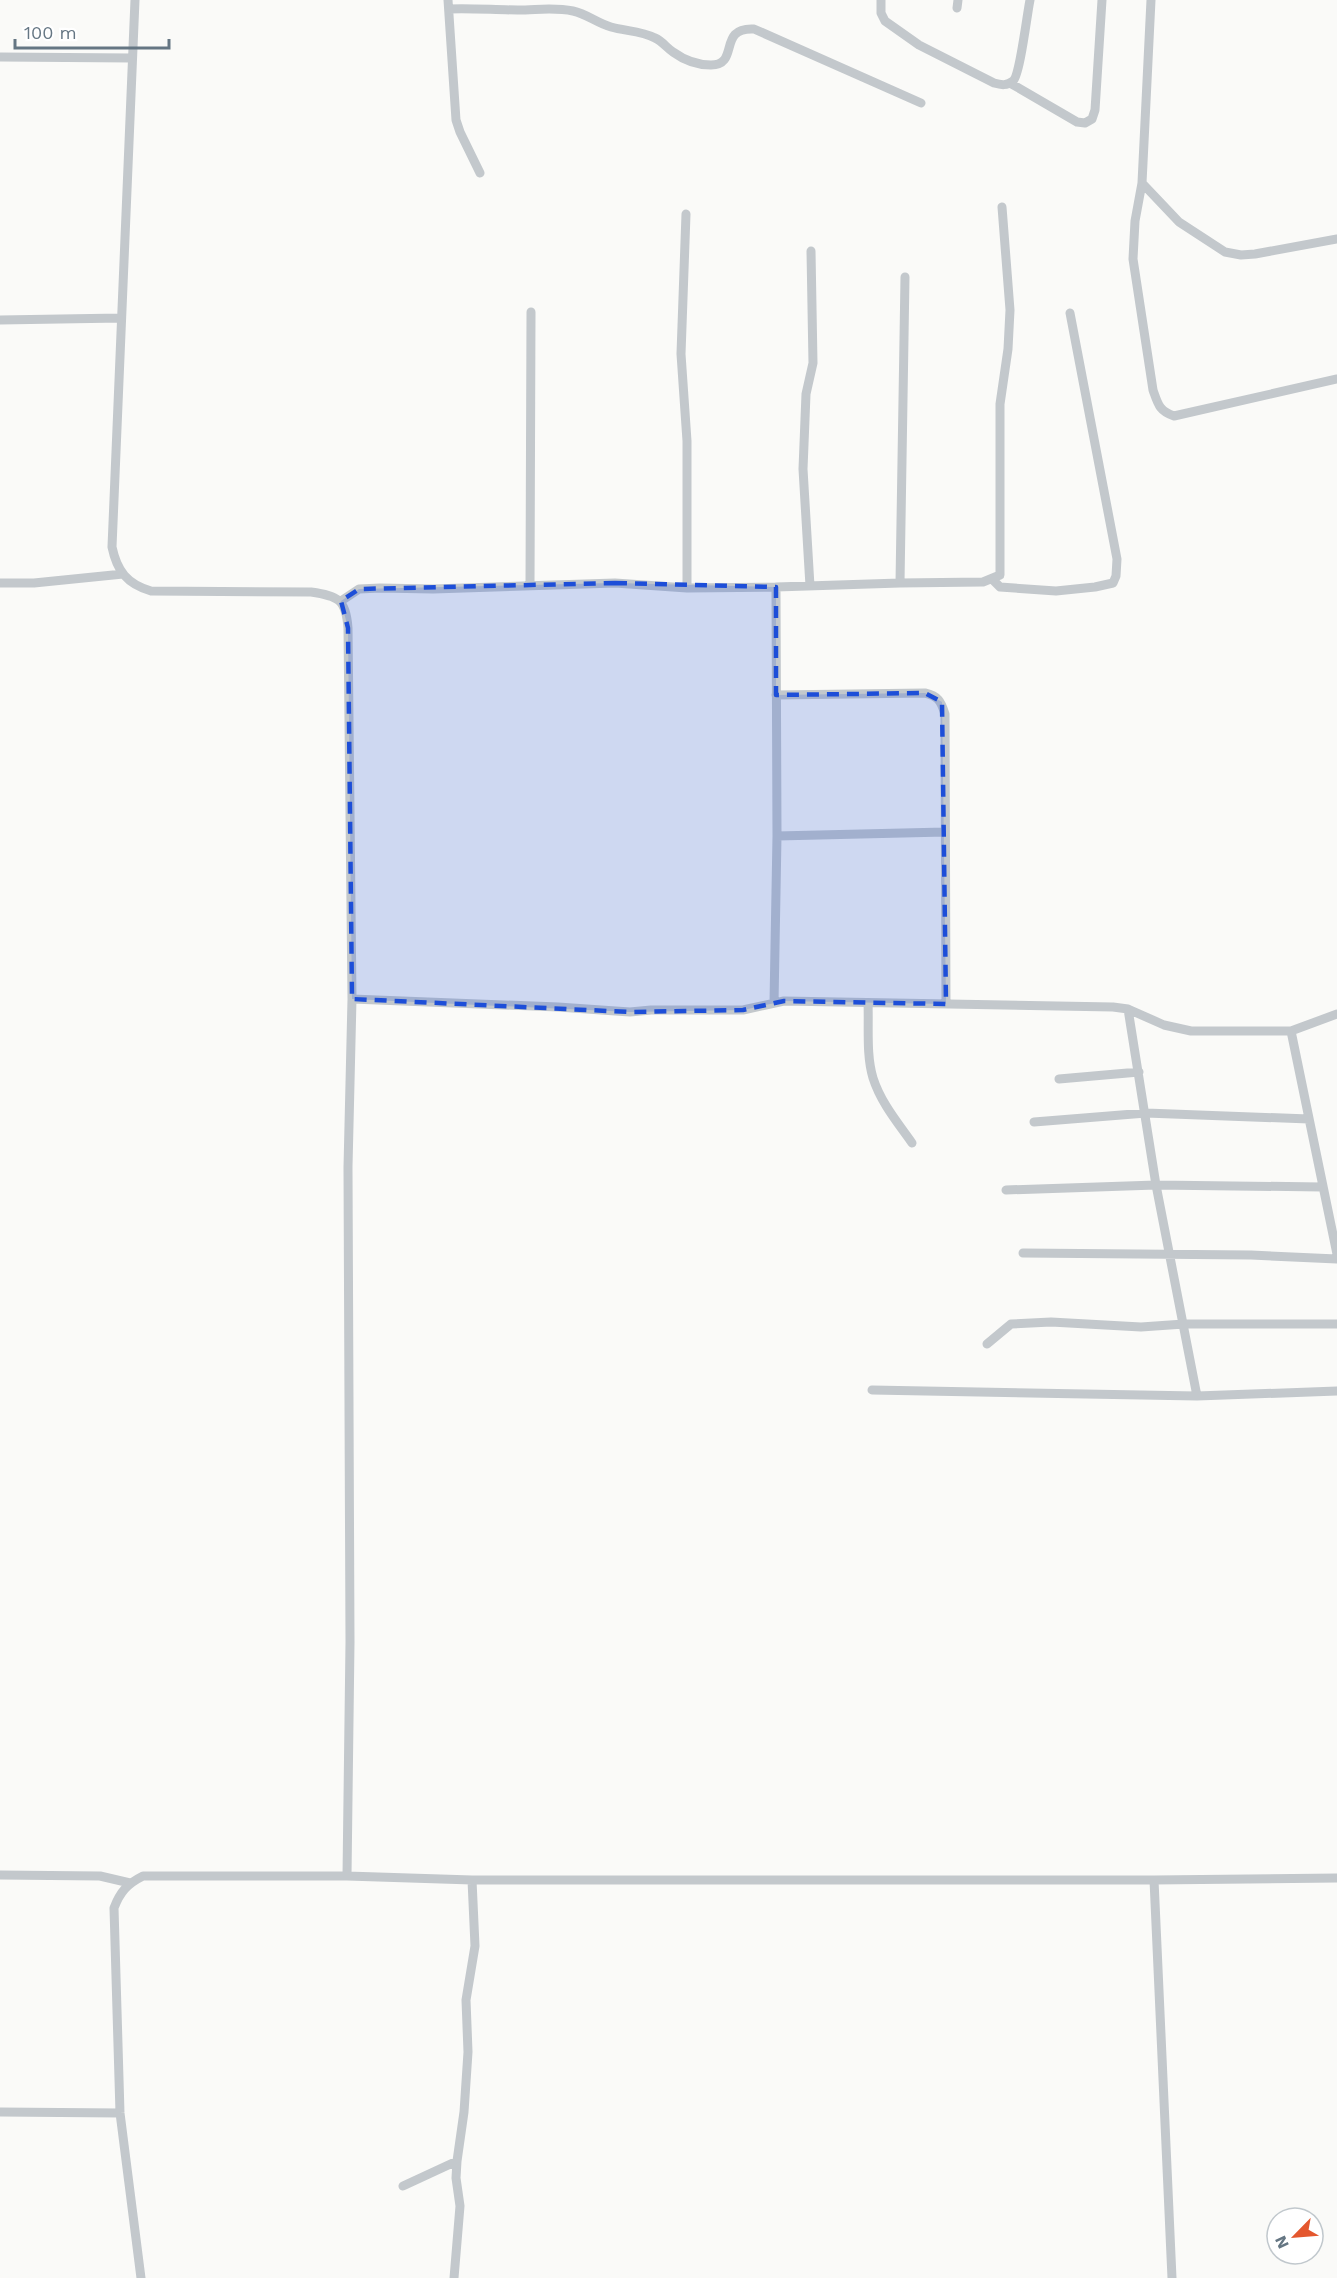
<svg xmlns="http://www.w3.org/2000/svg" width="1337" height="2278" font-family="'Work Sans',sans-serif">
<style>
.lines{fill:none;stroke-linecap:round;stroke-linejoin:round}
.minor{stroke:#c3c8cc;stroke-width:9}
.marked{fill:#1d4ed8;fill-opacity:0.2;stroke:#1d4ed8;stroke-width:4.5;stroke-dasharray:12 8;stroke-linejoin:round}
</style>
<rect width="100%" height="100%" fill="#fafaf8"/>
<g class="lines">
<path class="minor" d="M135,0L112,547C117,571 127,584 151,591L311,592C338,596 346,599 348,628L352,999L348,1167L350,1642L347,1876H143C127,1884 120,1892 114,1908L120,2113L141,2278
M448,0L456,120L460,132L480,173
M881,0V13L885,21L919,45L994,83C1001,85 1007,86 1013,81C1020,75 1027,14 1030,0
M1151,0L1142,183L1135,221L1133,259L1153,390C1158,404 1159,411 1174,416L1337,379
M957,8L958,0
M449,9C472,8 495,10 518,10C537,10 554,7 573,11C587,14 597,23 611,27C625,31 642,31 655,38C662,41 667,48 673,52C684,60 698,65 711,65C740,65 717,27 754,29L921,103
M0,57L132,58
M1010,83L1077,122L1085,123L1092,119L1095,110L1102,0
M1142,183L1179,222L1225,252L1241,255L1255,254L1337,239
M686,214L681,354L687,441V588
M0,320L121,318
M992,579L1000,587L1056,591L1095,587L1113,583L1116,576L1117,559L1070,313
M0,583H34L123,574
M900,583L983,582L1000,575V404L1008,349L1010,310L1002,207
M530,585L531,312
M810,586L803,469L806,394L813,363L811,251
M776,587L900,583L905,277
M341,601L359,589L380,588L433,589L615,583L687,588L776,587L777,836L774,1003
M776,695L925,693C938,696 941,701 945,714L946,1004
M777,836L945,832
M352,999L558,1007L630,1012L651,1010H743L784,1001L1113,1007L1128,1009L1164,1025L1191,1031H1291L1337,1014
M868,1003C869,1027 866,1055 873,1078C881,1103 898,1123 912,1143
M1128,1009L1156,1185L1197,1396
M1291,1031L1337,1254
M1059,1079L1139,1072
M1034,1122L1146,1113L1309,1119
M1006,1190L1156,1185L1322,1187
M1023,1253L1251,1255L1337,1259
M987,1344L1011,1324L1051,1322L1141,1327L1184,1324H1337
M872,1390L1197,1396L1337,1391
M0,1875L100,1876L130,1883
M347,1876L472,1880H1154L1337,1878
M1154,1880L1172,2278
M0,2112L120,2113
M403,2186L457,2161
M454,2278L460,2206L456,2178L457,2161L464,2112L468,2052L466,2000L475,1946L472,1880"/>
</g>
<path class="marked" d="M615,583L776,587V695L925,693L942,702L946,1004L784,1001L743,1010L630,1012L352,999L348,628L341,601L359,589Z"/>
<g transform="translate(1295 2236) rotate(245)"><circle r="28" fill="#ffffff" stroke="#c1c8cd" stroke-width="1.5"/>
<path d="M0-4.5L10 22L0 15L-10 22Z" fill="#e4572e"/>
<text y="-9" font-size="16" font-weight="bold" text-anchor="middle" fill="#657683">N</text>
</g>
<path d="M15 39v9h154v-9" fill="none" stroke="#657683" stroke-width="3"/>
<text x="24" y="39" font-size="18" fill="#657683" stroke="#ffffff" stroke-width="4.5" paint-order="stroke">100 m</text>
</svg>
